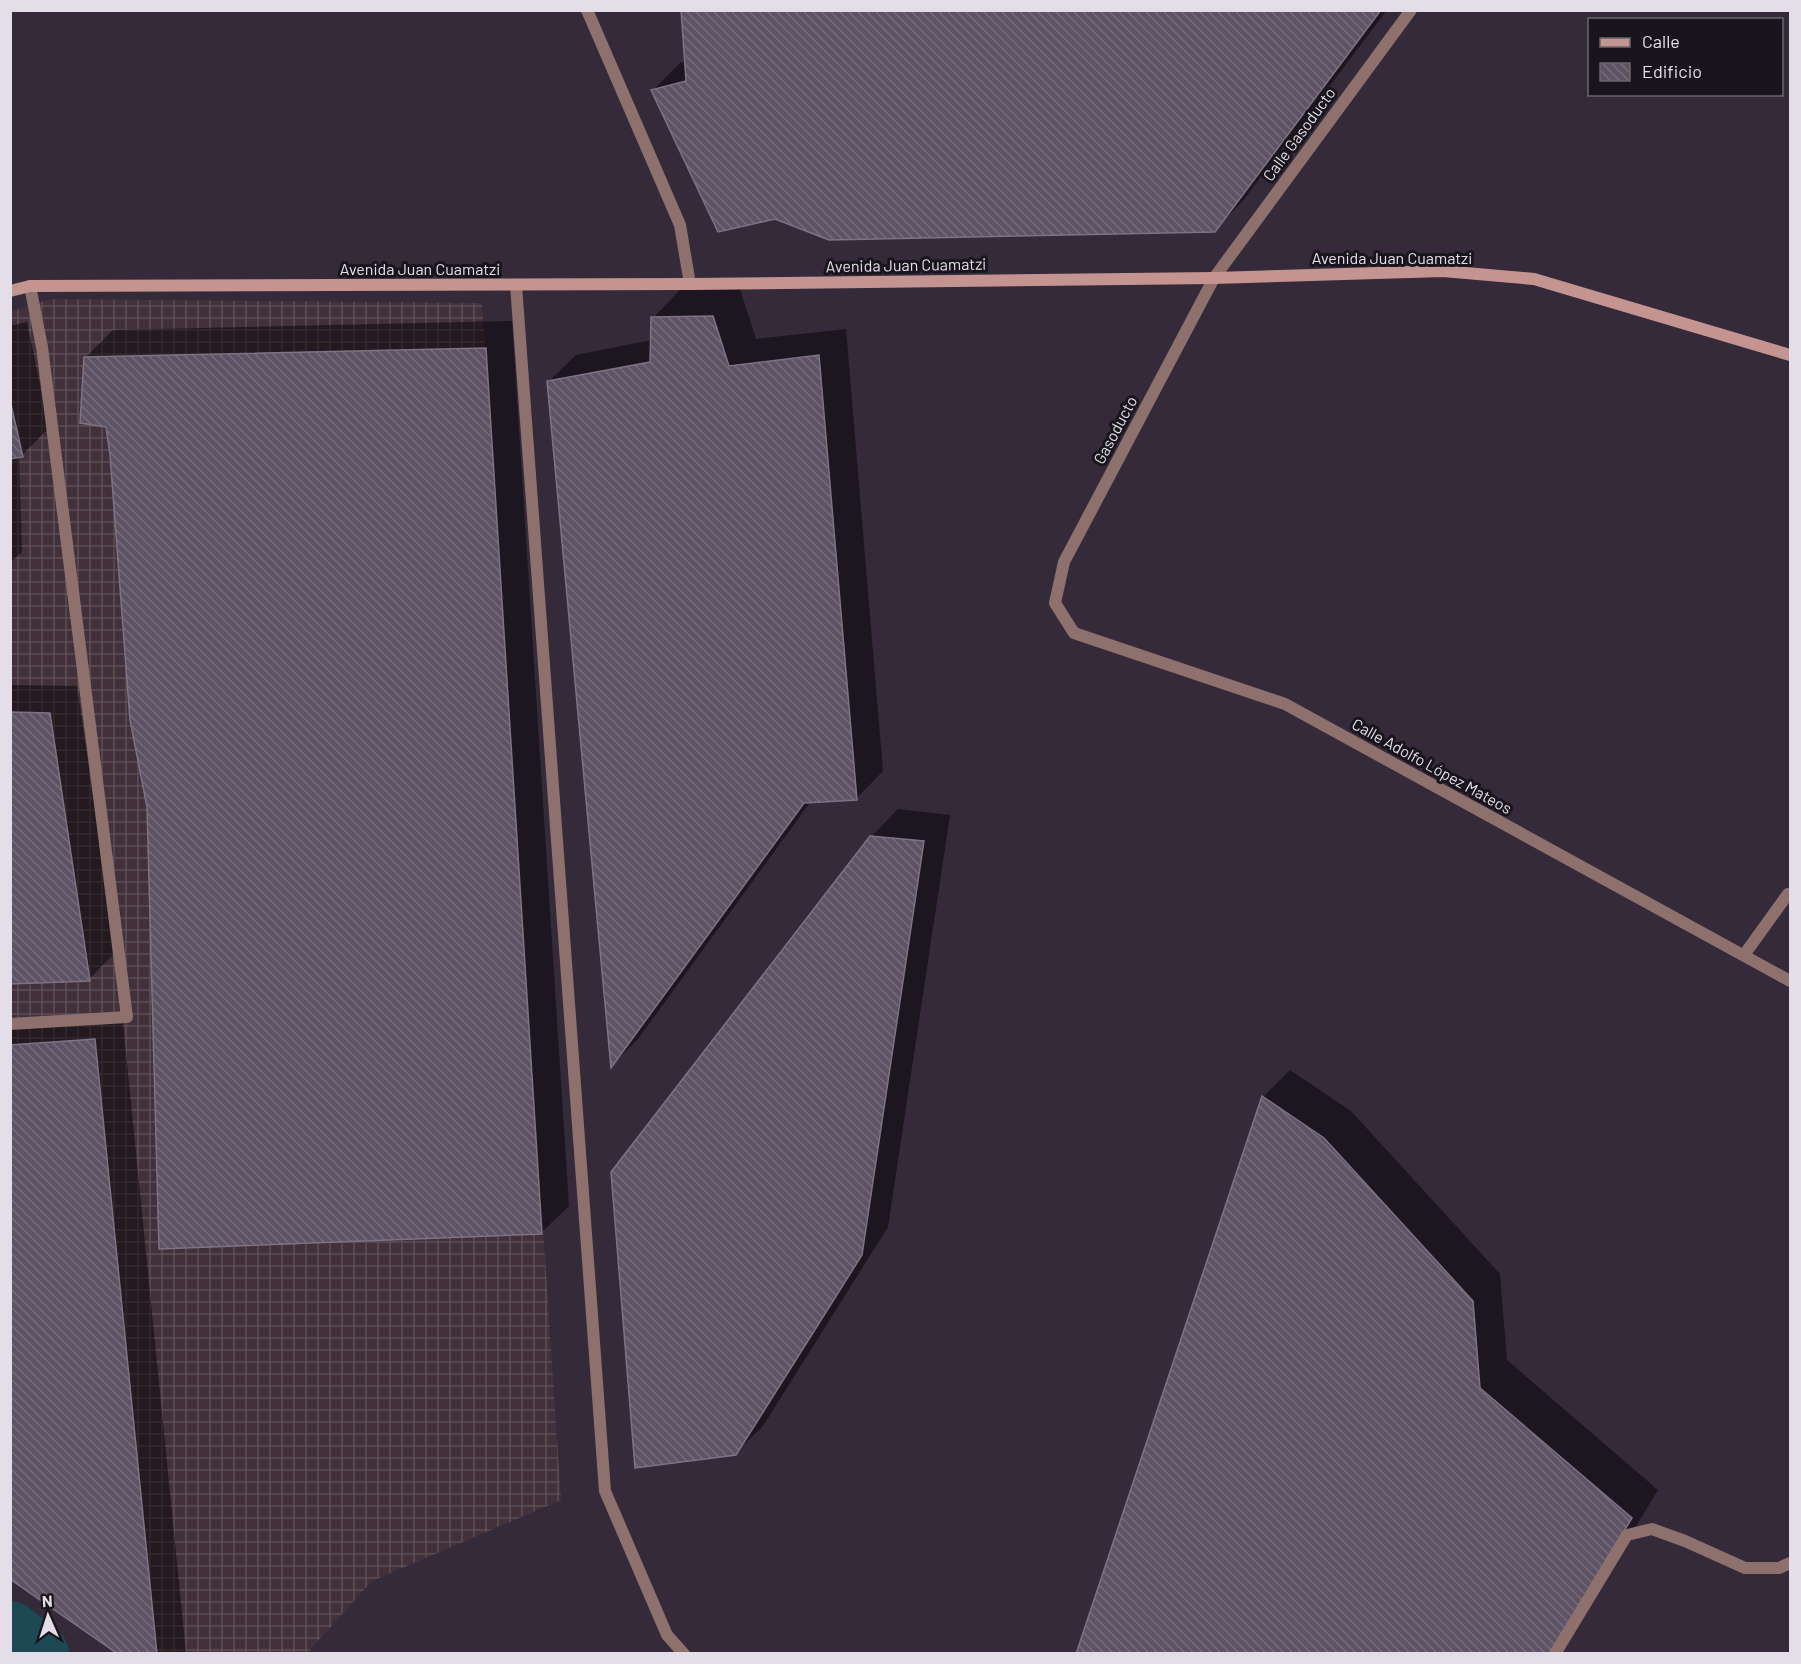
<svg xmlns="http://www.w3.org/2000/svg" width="1801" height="1664" font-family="Barlow,sans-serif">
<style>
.industrial{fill:url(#industrial-grid)}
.shadow{fill:#0007}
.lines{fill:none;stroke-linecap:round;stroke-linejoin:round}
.river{stroke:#1c4953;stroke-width:60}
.building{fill:url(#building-back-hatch);stroke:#7e7385;stroke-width:1.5}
.service{stroke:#8e706d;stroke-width:12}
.minor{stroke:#8e706d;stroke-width:12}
.secondary{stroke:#c49490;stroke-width:12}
.labels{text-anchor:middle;stroke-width:6;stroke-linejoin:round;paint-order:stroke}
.street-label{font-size:16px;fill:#e4dee8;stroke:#19151c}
</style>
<defs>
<pattern id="industrial-grid" width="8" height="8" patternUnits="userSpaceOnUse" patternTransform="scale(1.5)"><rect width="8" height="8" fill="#42303a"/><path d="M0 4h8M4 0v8" fill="none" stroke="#5d4e56"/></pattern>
<pattern id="building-back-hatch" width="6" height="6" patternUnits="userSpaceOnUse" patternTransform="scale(1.5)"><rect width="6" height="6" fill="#5e5365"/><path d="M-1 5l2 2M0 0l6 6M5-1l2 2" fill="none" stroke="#756b7b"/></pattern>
</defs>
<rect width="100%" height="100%" fill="#342a3a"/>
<path class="industrial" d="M51,299L482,303L561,1500L372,1581L307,1653H118L11,1579L10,312Z"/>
<path class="shadow" d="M682,10H1387L1242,202L1214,230L653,90L680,63L686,61Z
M740,289L756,339L846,329L883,771L856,799L811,801L638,1039L612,1065L548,382L576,355L652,340L653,318L680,290Z
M512,321L569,1206L541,1233L148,807L111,455L107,425L85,358L113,330Z
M27,322L49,428L22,455L19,456L22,552L10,563V326Z
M10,685L77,686L116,952L89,979L10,983Z
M898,809L950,815L888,1227L763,1426L735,1453L871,837Z
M122,1013L186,1653L121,1654L10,1577V1021Z
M1290,1070L1351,1111L1500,1274L1507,1360L1658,1490L1558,1654L1263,1097Z"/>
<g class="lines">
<path class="river" d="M10,1631L39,1654"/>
</g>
<path class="building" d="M681,10H1381L1215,232L829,240L775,219L718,232L651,90L686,81Z
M713,316L729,366L819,355L857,800L804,803L611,1068L547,381L650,362L651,317Z
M486,348L542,1234L159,1249L147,807L130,720L110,455L106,427L80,423L84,357Z
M10,400L23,457L10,459Z
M10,712L50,713L90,981L10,984Z
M870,836L924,841L862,1255L736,1455L635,1468L611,1172Z
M95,1039L157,1654H118L10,1579V1045Z
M1262,1096L1324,1138L1473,1301L1480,1388L1632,1518L1549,1654H1076Z"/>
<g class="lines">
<path class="service" d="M587,10L680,225L690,284
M516,285L605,1491L667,1635L684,1654
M10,1024L127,1017L42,347L30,286"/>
<path class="minor" d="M1411,10L1214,278L1064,562L1055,603L1074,633L1285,704L1790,981
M1744,955L1788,894
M1555,1654L1627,1535L1652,1529L1685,1541L1745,1568H1779L1790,1563"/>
<path class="secondary" d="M10,291L30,286L690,284L1214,278L1443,271L1534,279L1790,355"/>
</g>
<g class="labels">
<g class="street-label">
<text transform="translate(1299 134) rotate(-54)" y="6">Calle Gasoducto</text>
<text x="1392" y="264">Avenida Juan Cuamatzi</text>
<text transform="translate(906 265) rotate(-1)" y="6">Avenida Juan Cuamatzi</text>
<text x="420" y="275">Avenida Juan Cuamatzi</text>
<text transform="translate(1115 430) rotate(-62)" y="6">Gasoducto</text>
<text transform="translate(1432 766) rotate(29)" y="6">Calle Adolfo López Mateos</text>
</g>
</g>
<rect width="1801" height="1664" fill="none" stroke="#e4dee8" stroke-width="24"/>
<rect x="1588" y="18" width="195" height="78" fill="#19151c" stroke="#6a656e" stroke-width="1.5"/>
<rect x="1600" y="38" width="30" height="9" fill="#c49490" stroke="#6a656e" stroke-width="1.5"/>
<text x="1642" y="48" font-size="18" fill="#e4dee8">Calle</text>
<rect x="1600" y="63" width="30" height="18" fill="url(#building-back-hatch)" stroke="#6a656e" stroke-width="1.5"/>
<text x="1642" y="78" font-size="18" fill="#e4dee8">Edificio</text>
<g transform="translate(48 1616) rotate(357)" stroke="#19151c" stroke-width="4.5" paint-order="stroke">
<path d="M0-4.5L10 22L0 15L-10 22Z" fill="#e4dee8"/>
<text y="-9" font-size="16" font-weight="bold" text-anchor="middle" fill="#e4dee8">N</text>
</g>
</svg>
